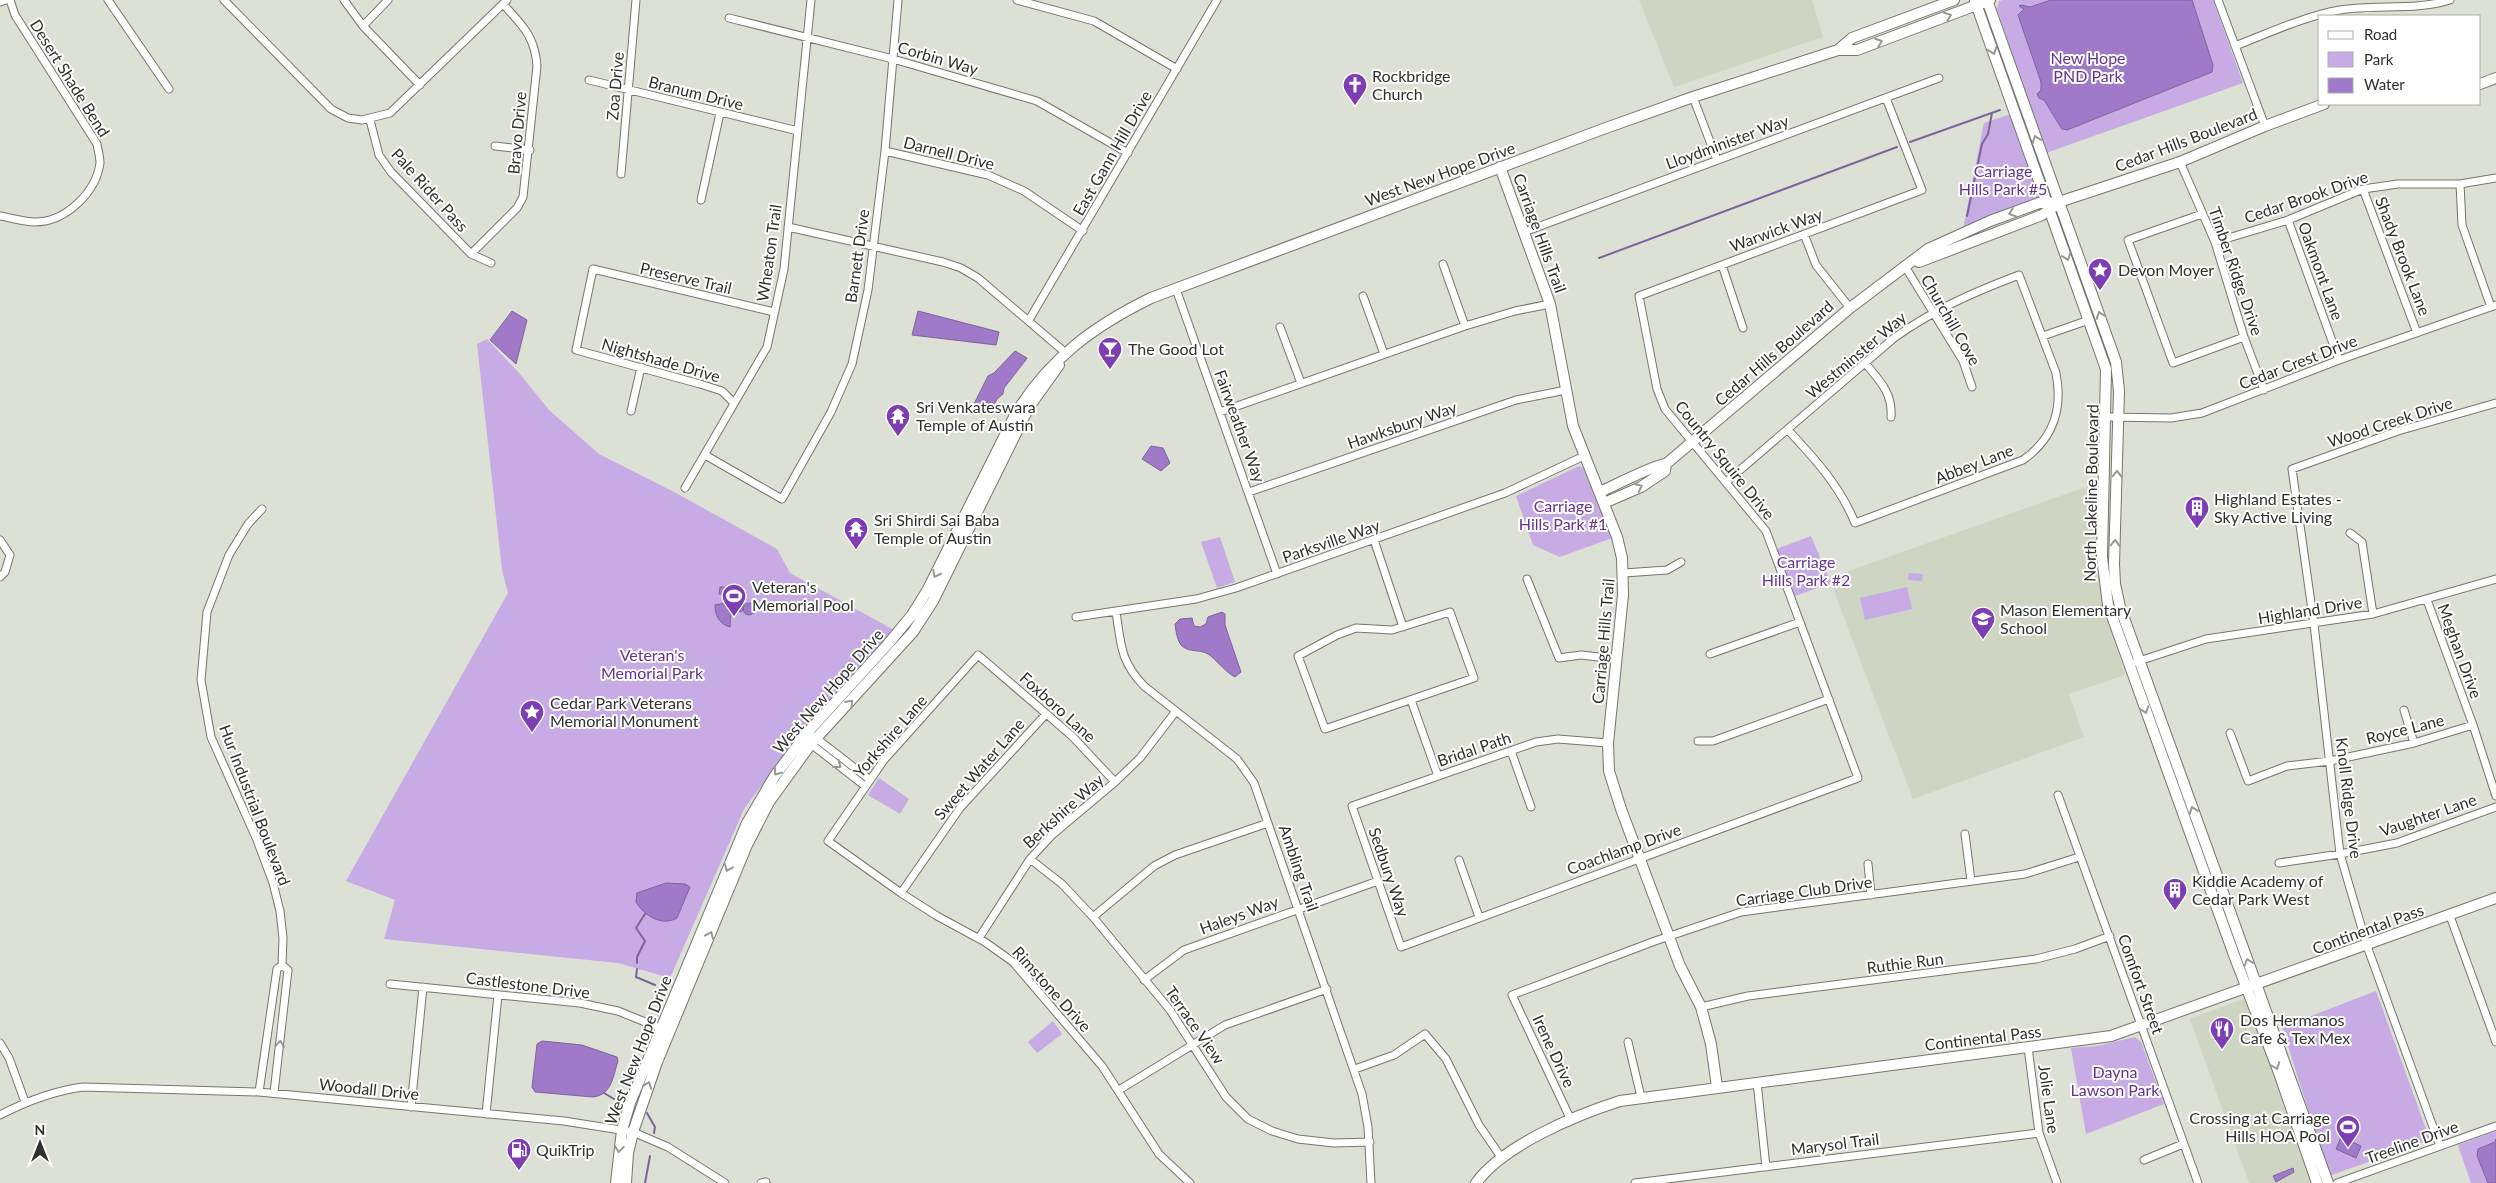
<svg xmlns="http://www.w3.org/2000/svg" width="2496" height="1183" font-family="Lato,sans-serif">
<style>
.built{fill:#ced5c2}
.green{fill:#c6abe5}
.water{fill:#a07ac8;stroke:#7e649a}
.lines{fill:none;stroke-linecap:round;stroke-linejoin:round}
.stream{stroke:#7e649a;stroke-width:2}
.street-casing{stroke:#74776d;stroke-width:9}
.secondary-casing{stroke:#74776d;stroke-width:12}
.street{stroke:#fff;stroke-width:7}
.secondary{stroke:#fff;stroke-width:10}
.oneway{stroke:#989896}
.labels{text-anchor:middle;stroke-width:4;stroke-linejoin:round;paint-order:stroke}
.street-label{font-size:16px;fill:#30312d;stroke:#fff}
.park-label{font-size:16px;fill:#653290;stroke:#fff}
.poi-label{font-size:16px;fill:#30312d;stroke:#fff;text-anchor:start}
</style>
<rect width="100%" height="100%" fill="#dce0d5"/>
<path class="built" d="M1639,0H1812L1823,37L1674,87Z
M2100,482L2103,605L2125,675L2069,694L2084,737L1913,799L1829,578Z
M2246,998L2314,1182L2310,1183H2249L2190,1019Z"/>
<path class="green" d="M2003,0H2213L2243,83L2046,153L1997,9L1999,1Z
M2011,114L2040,193L2039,198L1963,229L1984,123Z
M487,339L520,374L549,410L599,454L676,493L777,549L790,573L894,630L815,715L744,809L670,978L618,963L384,939L395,900L346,881L508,593L502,570L477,344Z
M1579,466L1583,468L1612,538L1560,557L1533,545L1516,496Z
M1811,536L1831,583L1795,596L1777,549Z
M1220,537L1235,582L1217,588L1201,542Z
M1909,573L1923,574L1922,581L1908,580Z
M1907,587L1912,609L1865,620L1860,598Z
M879,778L909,799L900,814L868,795Z
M2376,991L2430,1140L2329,1176L2282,1027Z
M1053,1021L1062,1034L1037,1053L1028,1042Z
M2135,1037L2141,1042L2164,1104L2086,1134L2071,1048L2097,1046Z
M2496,1131V1183H2471L2458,1145Z"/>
<path class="water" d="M2051,0H2192L2213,65L2212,72L2067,130L2062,129L2044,100L2039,98L2037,94L2041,90V82L2018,15L2024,9L2019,6L2021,5L2030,7Z
M512,311L527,320L516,364L490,340Z
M918,311L999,332L996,345L912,335Z
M1015,351L1027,358L1025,361L1004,388L1003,394L997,399L990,412L987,410L989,404L987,402L983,409L975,411L973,406L988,376L994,373Z
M1151,446L1163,448L1170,463L1161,471L1142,459Z
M720,587L741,588L739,589L738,603H744L743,610L741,612L734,610L735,595H732L730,627C719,624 715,615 715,605L725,603L726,595L719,594Z
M743 609a6 6 0 1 1 12 0a6 6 0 1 1-12 0Z
M1222,612L1225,614V625L1241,672L1235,677C1225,672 1217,660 1208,654C1200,649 1190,653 1182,646C1177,641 1176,631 1175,624L1180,619L1192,618L1194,626L1200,627L1206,624L1208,617Z
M666,883L685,884L690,887L677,918C661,927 644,915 636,902L637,893Z
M542,1041L582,1045L617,1057L618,1061C613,1076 612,1095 593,1097L535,1092L532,1087L537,1044Z
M2341,1137L2361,1146L2356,1158L2336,1149Z
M2496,1139V1183H2488L2477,1156L2478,1149L2495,1142Z
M2293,1168L2294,1172L2276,1182L2273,1176Z"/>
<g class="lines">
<path class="stream" d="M1910,142L2000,110
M1967,216L1982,144L1988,134L1992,113
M1599,258L1897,147
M637,963V957L645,941L636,928L645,914
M637,969L636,977L655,985
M604,1093L614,1099
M647,1113L655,1127L654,1133
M645,1183L650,1156"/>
<defs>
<path id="street" d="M108,0L169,89
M224,0L331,109L348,118L362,120L390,113L507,0
M344,0L363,26L420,85
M1017,0L1094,21L1177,69
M2218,0L2265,126
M0,2L6,0
M729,18L893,59L1037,101L1128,153
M363,26L388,0
M2235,46C2269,33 2305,16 2340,10C2377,4 2415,11 2450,0
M589,80L798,131
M1693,97L1717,160
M370,120L379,155L391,172L471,254L491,263
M495,146L530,150
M885,151L988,175L1024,191L1083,231
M2180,162L2215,242L2244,337L2264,390
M621,174L636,0
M2460,184L2462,225L2491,307
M2363,189L2417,333
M701,200L720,113
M2202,214L2128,240L2173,363L2244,337
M0,216C11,218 24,222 35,222C65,222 96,193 100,163C100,157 98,150 97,144L15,15L10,0
M2288,220L2339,360
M788,227L943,262L961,268L978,278L1067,354
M1524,232L1939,78
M1804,234L1816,265L1850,308
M2215,242L2288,220L2363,189L2398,184H2460L2496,178
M471,254L517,208L523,197L537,66C535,36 522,25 503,4
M1443,264L1465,326
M1722,265L1743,328
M1906,268L1963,361L1972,387
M1176,289L1277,574
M1363,296L1384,354
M1029,320L1217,0
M1280,327L1301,383
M2043,336L2089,320
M1865,363C1879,380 1893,393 1891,417
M734,403L722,391L700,384L576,350L593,269L774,312
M631,411L641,367
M1220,412L1465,326L1515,311L1550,304
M2106,417L2171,418L2202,413L2339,360L2496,305
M705,455L782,499L831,412L852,364L868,290L885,151L898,0
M1726,482L1894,338C1933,310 1974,292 2019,275L2056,373C2063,409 2054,438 2023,460L1855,523C1840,486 1815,459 1788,430
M685,488L767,347L784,269L811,0
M1249,492L1516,400L1566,390
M2350,533L2362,542L2373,614
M0,540L10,555L5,572L0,577
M1374,540L1403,627
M1624,573L1667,570L1681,562
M1527,579L1559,658L1581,655L1617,659
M2427,600L2473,725L2496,796
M1116,612C1121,644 1120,661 1144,686L1237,759L1254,783L1362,1094L1368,1127L1371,1183
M1450,612L1474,678L1325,729L1298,656L1337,635L1356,628L1392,630Z
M1076,617L1196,599L1236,588L1505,493L1584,456
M1710,654L1800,622
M2136,662L2206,639L2373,614L2496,579
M1411,700L1438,776
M2404,710L2414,743
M807,733L816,738L869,779
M2230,733L2248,781L2287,766L2330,761L2414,743L2473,725
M809,741L811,744L865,786
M1698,741H1713L1829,699
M1608,743L1558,739L1536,742L1352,806L1401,947L1858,778L1766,531L1665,409L1657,389L1639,296L1922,190L1886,98
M1511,751L1531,807
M1115,782L1072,736L978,655L884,760L828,841L901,893L937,916L985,942L1013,962L1102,1066L1159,1154L1190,1183
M2058,795L2198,1183
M1965,834L1971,881
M1030,859L1062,884L1093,917L1170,1010L1226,1097L1248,1119L1272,1131L1298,1139L1334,1143L1370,1142
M1459,860L1479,917
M2279,863L2340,854L2397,843L2496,807
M1868,864L1871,895
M901,893L960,808L1046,714
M2450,916L2496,1042
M1093,917L1154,866L1175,855L1268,823
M979,938L1030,859L1052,835L1115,782L1140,758L1176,711
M1144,980L1184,950L1378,881
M390,984L580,1003L618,1011L660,1028
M1701,1007L1748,996L2036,959L2075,949L2110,936
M1628,1042L1641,1097
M0,1043L9,1058L25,1102
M2028,1047L2039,1133L2057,1183
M1355,1069L1394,1055L1425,1034L1446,1059L1479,1125L1501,1157
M1757,1082L1766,1167
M1119,1090L1225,1025L1327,989
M259,1092L277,969L282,965L283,938L280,911L273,883L257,840L211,737L201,680L207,612L229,555L248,524L262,509
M274,1093L288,970L282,965
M411,1107L423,987
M486,1114L498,995
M0,1115C27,1101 53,1091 83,1087L259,1092L564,1121L633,1132L668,1147L725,1183
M1571,1120L1512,995L1655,941L1741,912L2025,874L2079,857
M2440,1146L2367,946L2340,854L2314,624L2292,469L2398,431L2496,403
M2144,1160L2183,1144
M761,1183L766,1182
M1635,1183L2039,1133
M2337,1183L2496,1126"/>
<path id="secondary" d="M1987,0L2116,362L2119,391L2114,564L2115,584L2120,607L2328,1183
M1975,1L2106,369L2102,557L2108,605L2234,955L2278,1070L2317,1183
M1838,50L1852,38L1954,0
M2480,84L2496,78
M1500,167L1550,304L1573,426L1617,537L1622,558L1623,595L1608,743L1609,771L1621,809L1680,966L1701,1007L1711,1044L1717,1087
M1919,262L2042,215L2055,206
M1600,492C1613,486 1656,464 1666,464L1850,308L1928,249L1990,221L2039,203L2059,202L2180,162L2265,126L2324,104
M1604,503L1641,487L1665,471L1666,464
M616,1183L622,1130L630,1103L747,823L774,777L807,733L888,644L912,615L927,591L1016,413C1050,358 1094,326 1151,298L1603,129L1693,97L1838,50H1857L1990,0
M626,1183L628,1153L633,1132L657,1062L747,845L769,802L811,744L913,632L933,601L1029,407L1059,365
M1476,1183C1504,1145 1576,1115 1620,1101L2111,1036L2496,898"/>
</defs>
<use href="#street" class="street-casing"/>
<use href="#secondary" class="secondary-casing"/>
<use href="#street" class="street"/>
<use href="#secondary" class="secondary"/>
</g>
<defs><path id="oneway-chevron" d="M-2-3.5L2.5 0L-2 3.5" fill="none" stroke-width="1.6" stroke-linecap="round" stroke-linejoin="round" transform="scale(1.25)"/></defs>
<g class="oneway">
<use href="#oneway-chevron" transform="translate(1948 16) rotate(-21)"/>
<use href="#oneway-chevron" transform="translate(1879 42) rotate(-20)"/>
<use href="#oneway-chevron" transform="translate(1993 51) rotate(70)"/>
<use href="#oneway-chevron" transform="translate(2036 139) rotate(-110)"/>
<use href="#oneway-chevron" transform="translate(2012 213) rotate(160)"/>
<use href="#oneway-chevron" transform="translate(2067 257) rotate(71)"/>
<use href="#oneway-chevron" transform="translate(2100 315) rotate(-110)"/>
<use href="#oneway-chevron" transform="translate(2117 474) rotate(-88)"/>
<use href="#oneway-chevron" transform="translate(1639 487) rotate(-26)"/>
<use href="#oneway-chevron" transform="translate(2115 543) rotate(-88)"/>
<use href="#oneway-chevron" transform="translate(936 574) rotate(117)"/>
<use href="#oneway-chevron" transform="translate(850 703) rotate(-48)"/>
<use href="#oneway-chevron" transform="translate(2145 710) rotate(70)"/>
<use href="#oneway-chevron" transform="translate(838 765) rotate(37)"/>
<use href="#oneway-chevron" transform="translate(777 772) rotate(125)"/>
<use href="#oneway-chevron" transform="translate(2193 810) rotate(-110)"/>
<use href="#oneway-chevron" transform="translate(728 868) rotate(112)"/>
<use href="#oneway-chevron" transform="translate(710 935) rotate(-67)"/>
<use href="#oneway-chevron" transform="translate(2248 962) rotate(-109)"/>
<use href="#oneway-chevron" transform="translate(280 1044) rotate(-84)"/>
<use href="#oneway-chevron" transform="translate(2276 1066) rotate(69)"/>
<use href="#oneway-chevron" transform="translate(648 1085) rotate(-70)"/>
<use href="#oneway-chevron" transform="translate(619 1149) rotate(97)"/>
</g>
<defs>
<symbol id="church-pin" viewBox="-11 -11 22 30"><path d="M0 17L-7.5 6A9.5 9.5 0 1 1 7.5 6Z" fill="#7e3eb3" stroke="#fff"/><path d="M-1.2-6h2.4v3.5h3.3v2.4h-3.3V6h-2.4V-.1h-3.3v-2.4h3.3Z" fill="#fff"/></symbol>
<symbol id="sight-pin" viewBox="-11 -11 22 30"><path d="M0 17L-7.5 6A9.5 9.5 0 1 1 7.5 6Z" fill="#7e3eb3" stroke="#fff"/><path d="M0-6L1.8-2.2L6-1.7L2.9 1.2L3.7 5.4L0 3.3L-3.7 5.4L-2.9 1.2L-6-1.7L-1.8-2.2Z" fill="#fff"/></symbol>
<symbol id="bar-pin" viewBox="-11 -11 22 30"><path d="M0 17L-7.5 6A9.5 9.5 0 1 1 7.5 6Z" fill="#7e3eb3" stroke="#fff"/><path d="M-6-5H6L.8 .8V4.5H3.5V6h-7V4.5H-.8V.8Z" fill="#fff"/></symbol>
<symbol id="temple-pin" viewBox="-11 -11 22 30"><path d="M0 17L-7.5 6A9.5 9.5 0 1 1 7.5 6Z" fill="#7e3eb3" stroke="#fff"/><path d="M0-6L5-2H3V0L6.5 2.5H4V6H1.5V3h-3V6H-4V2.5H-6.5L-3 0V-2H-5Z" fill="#fff"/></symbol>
<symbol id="building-pin" viewBox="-11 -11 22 30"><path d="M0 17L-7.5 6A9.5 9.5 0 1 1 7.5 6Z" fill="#7e3eb3" stroke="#fff"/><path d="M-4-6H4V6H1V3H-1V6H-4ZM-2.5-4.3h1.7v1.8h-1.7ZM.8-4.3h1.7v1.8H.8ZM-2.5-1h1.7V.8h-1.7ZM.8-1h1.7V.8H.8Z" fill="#fff"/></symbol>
<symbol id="stadium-pin" viewBox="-11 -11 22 30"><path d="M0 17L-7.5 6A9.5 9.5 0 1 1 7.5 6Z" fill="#7e3eb3" stroke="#fff"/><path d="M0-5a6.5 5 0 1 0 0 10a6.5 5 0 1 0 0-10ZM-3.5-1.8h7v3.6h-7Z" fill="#fff"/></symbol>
<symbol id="school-pin" viewBox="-11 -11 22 30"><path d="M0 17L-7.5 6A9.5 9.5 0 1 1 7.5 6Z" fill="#7e3eb3" stroke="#fff"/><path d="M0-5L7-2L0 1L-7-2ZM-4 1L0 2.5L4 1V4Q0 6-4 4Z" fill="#fff"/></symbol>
<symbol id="restaurant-pin" viewBox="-11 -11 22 30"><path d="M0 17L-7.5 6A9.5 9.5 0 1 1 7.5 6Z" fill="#7e3eb3" stroke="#fff"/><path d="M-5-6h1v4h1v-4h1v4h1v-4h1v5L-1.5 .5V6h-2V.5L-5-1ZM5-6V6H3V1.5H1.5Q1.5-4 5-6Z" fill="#fff"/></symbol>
<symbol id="fuel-pin" viewBox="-11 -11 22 30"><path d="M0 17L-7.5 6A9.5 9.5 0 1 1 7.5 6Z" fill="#7e3eb3" stroke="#fff"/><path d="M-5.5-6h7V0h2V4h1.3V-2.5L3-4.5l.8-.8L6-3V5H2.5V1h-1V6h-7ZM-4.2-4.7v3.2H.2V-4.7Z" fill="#fff"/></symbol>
</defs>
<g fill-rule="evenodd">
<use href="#church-pin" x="1341" y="71" width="28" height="38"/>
<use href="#sight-pin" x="2086" y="256" width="28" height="38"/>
<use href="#bar-pin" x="1096" y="335" width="28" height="38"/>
<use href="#temple-pin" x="884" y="402" width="28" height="38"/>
<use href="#building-pin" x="2183" y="494" width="28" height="38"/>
<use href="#temple-pin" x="842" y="515" width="28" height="38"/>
<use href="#stadium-pin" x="720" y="582" width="28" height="38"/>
<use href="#school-pin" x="1969" y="605" width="28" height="38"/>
<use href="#sight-pin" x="518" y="698" width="28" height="38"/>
<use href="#building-pin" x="2161" y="876" width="28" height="38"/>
<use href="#restaurant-pin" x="2208" y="1015" width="28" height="38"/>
<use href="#stadium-pin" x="2334" y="1113" width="28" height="38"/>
<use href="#fuel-pin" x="505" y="1136" width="28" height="38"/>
</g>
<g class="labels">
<g class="street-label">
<text transform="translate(938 58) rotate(16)" y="6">Corbin Way</text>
<text transform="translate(70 78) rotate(58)" y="6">Desert Shade Bend</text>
<text transform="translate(615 86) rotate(-85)" y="6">Zoa Drive</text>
<text transform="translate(696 93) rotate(14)" y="6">Branum Drive</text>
<text transform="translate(517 133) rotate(-85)" y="6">Bravo Drive</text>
<text transform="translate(2186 140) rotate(-21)" y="6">Cedar Hills Boulevard</text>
<text transform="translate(1727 142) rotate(-20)" y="6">Lloydminister Way</text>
<text transform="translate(949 153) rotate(14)" y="6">Darnell Drive</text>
<text transform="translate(1112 153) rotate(-60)" y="6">East Gann Hill Drive</text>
<text transform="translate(1440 174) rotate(-20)" y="6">West New Hope Drive</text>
<text transform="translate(430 190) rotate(48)" y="6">Pale Rider Pass</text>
<text transform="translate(2306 197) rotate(-19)" y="6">Cedar Brook Drive</text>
<text transform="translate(1776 230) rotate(-20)" y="6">Warwick Way</text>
<text transform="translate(1540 233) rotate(70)" y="6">Carriage Hills Trail</text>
<text transform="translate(769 253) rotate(-82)" y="6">Wheaton Trail</text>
<text transform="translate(857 256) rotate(-82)" y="6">Barnett Drive</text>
<text transform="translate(2403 256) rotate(69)" y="6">Shady Brook Lane</text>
<text transform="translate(2236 271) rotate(71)" y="6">Timber Ridge Drive</text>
<text transform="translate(2321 271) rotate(70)" y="6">Oakmont Lane</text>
<text transform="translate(686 278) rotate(13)" y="6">Preserve Trail</text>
<text transform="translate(1951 320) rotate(60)" y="6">Churchill Cove</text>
<text transform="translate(1774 353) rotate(-41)" y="6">Cedar Hills Boulevard</text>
<text transform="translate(1856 355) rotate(-40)" y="6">Westminster Way</text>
<text transform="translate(661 360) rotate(16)" y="6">Nightshade Drive</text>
<text transform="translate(2298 362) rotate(-21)" y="6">Cedar Crest Drive</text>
<text transform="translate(2390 422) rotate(-18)" y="6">Wood Creek Drive</text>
<text transform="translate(1402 425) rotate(-19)" y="6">Hawksbury Way</text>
<text transform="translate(1240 426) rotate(70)" y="6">Fairweather Way</text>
<text transform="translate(1725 460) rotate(51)" y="6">Country Squire Drive</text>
<text transform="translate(1974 464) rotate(-21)" y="6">Abbey Lane</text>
<text transform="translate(2091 493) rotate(-89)" y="6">North Lakeline Boulevard</text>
<text transform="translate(1331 541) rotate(-19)" y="6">Parksville Way</text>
<text transform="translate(2310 610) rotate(-9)" y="6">Highland Drive</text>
<text transform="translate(1603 641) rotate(-85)" y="6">Carriage Hills Trail</text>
<text transform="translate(2460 651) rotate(70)" y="6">Meghan Drive</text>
<text transform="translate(828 691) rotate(-49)" y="6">West New Hope Drive</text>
<text transform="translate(1058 707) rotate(42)" y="6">Foxboro Lane</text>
<text transform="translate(2405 729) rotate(-14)" y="6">Royce Lane</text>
<text transform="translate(890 736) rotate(-49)" y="6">Yorkshire Lane</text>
<text transform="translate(1474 749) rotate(-19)" y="6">Bridal Path</text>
<text transform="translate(979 769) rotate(-49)" y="6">Sweet Water Lane</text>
<text transform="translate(2349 798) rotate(83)" y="6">Knoll Ridge Drive</text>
<text transform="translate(255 805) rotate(69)" y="6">Hur Industrial Boulevard</text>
<text transform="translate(1063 811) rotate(-42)" y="6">Berkshire Way</text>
<text transform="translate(2428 815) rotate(-19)" y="6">Vaughter Lane</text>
<text transform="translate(1624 849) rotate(-20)" y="6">Coachlamp Drive</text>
<text transform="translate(1299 868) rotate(71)" y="6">Ambling Trail</text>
<text transform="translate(1389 872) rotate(71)" y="6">Sedbury Way</text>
<text transform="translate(1804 891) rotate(-8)" y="6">Carriage Club Drive</text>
<text transform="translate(1239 915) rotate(-20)" y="6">Haleys Way</text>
<text transform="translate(2368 929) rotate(-20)" y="6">Continental Pass</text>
<text transform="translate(1905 963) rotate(-7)" y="6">Ruthie Run</text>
<text transform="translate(2141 984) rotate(70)" y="6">Comfort Street</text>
<text transform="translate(528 985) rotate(7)" y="6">Castlestone Drive</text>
<text transform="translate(1052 989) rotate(48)" y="6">Rimstone Drive</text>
<text transform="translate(1195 1025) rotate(55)" y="6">Terrace View</text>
<text transform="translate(1983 1038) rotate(-7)" y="6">Continental Pass</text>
<text transform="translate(638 1050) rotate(-69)" y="6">West New Hope Drive</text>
<text transform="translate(1554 1051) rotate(65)" y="6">Irene Drive</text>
<text transform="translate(369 1089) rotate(6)" y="6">Woodall Drive</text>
<text transform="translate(2049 1099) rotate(82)" y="6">Jolie Lane</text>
<text transform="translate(2412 1142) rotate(-20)" y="6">Treeline Drive</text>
<text transform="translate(1835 1144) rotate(-7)" y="6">Marysol Trail</text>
</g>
<g class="park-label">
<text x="2088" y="64">New Hope<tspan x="2088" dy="18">PND Park</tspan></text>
<text x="2003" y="177">Carriage<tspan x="2003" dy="18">Hills Park #5</tspan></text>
<text x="1563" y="512">Carriage<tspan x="1563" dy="18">Hills Park #1</tspan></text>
<text x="1806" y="568">Carriage<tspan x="1806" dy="18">Hills Park #2</tspan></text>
<text x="652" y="661">Veteran's<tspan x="652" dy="18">Memorial Park</tspan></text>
<text x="2115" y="1078">Dayna<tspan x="2115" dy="18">Lawson Park</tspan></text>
</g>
<g class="poi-label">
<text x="1372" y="82">Rockbridge<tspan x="1372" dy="18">Church</tspan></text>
<text x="2118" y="276">Devon Moyer</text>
<text x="1128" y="355">The Good Lot</text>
<text x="916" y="413">Sri Venkateswara<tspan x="916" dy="18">Temple of Austin</tspan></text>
<text x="2214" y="505">Highland Estates -<tspan x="2214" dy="18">Sky Active Living</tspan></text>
<text x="874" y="526">Sri Shirdi Sai Baba<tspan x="874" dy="18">Temple of Austin</tspan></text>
<text x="752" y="593">Veteran's<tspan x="752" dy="18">Memorial Pool</tspan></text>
<text x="2000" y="616">Mason Elementary<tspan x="2000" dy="18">School</tspan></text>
<text x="550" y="709">Cedar Park Veterans<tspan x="550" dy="18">Memorial Monument</tspan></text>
<text x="2192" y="887">Kiddie Academy of<tspan x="2192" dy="18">Cedar Park West</tspan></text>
<text x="2240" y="1026">Dos Hermanos<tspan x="2240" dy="18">Cafe &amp; Tex Mex</tspan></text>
<text x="2330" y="1124" text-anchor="end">Crossing at Carriage<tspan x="2330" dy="18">Hills HOA Pool</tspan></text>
<text x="536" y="1156">QuikTrip</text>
</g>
</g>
<rect x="2318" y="15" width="162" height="90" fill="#ffffff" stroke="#acadab"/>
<rect x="2328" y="31" width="25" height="8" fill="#ffffff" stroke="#acadab"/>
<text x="2364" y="40" font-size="15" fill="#30312d">Road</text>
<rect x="2328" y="52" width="25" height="15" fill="#c6abe5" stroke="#acadab"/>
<text x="2364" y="65" font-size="15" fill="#30312d">Park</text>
<rect x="2328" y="78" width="25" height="15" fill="#a07ac8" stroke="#acadab"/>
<text x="2364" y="90" font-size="15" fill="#30312d">Water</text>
<g transform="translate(40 1143)" stroke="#ffffff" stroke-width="4" paint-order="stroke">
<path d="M0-4L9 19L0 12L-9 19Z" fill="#30312d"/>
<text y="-8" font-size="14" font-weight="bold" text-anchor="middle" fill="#30312d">N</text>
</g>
</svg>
